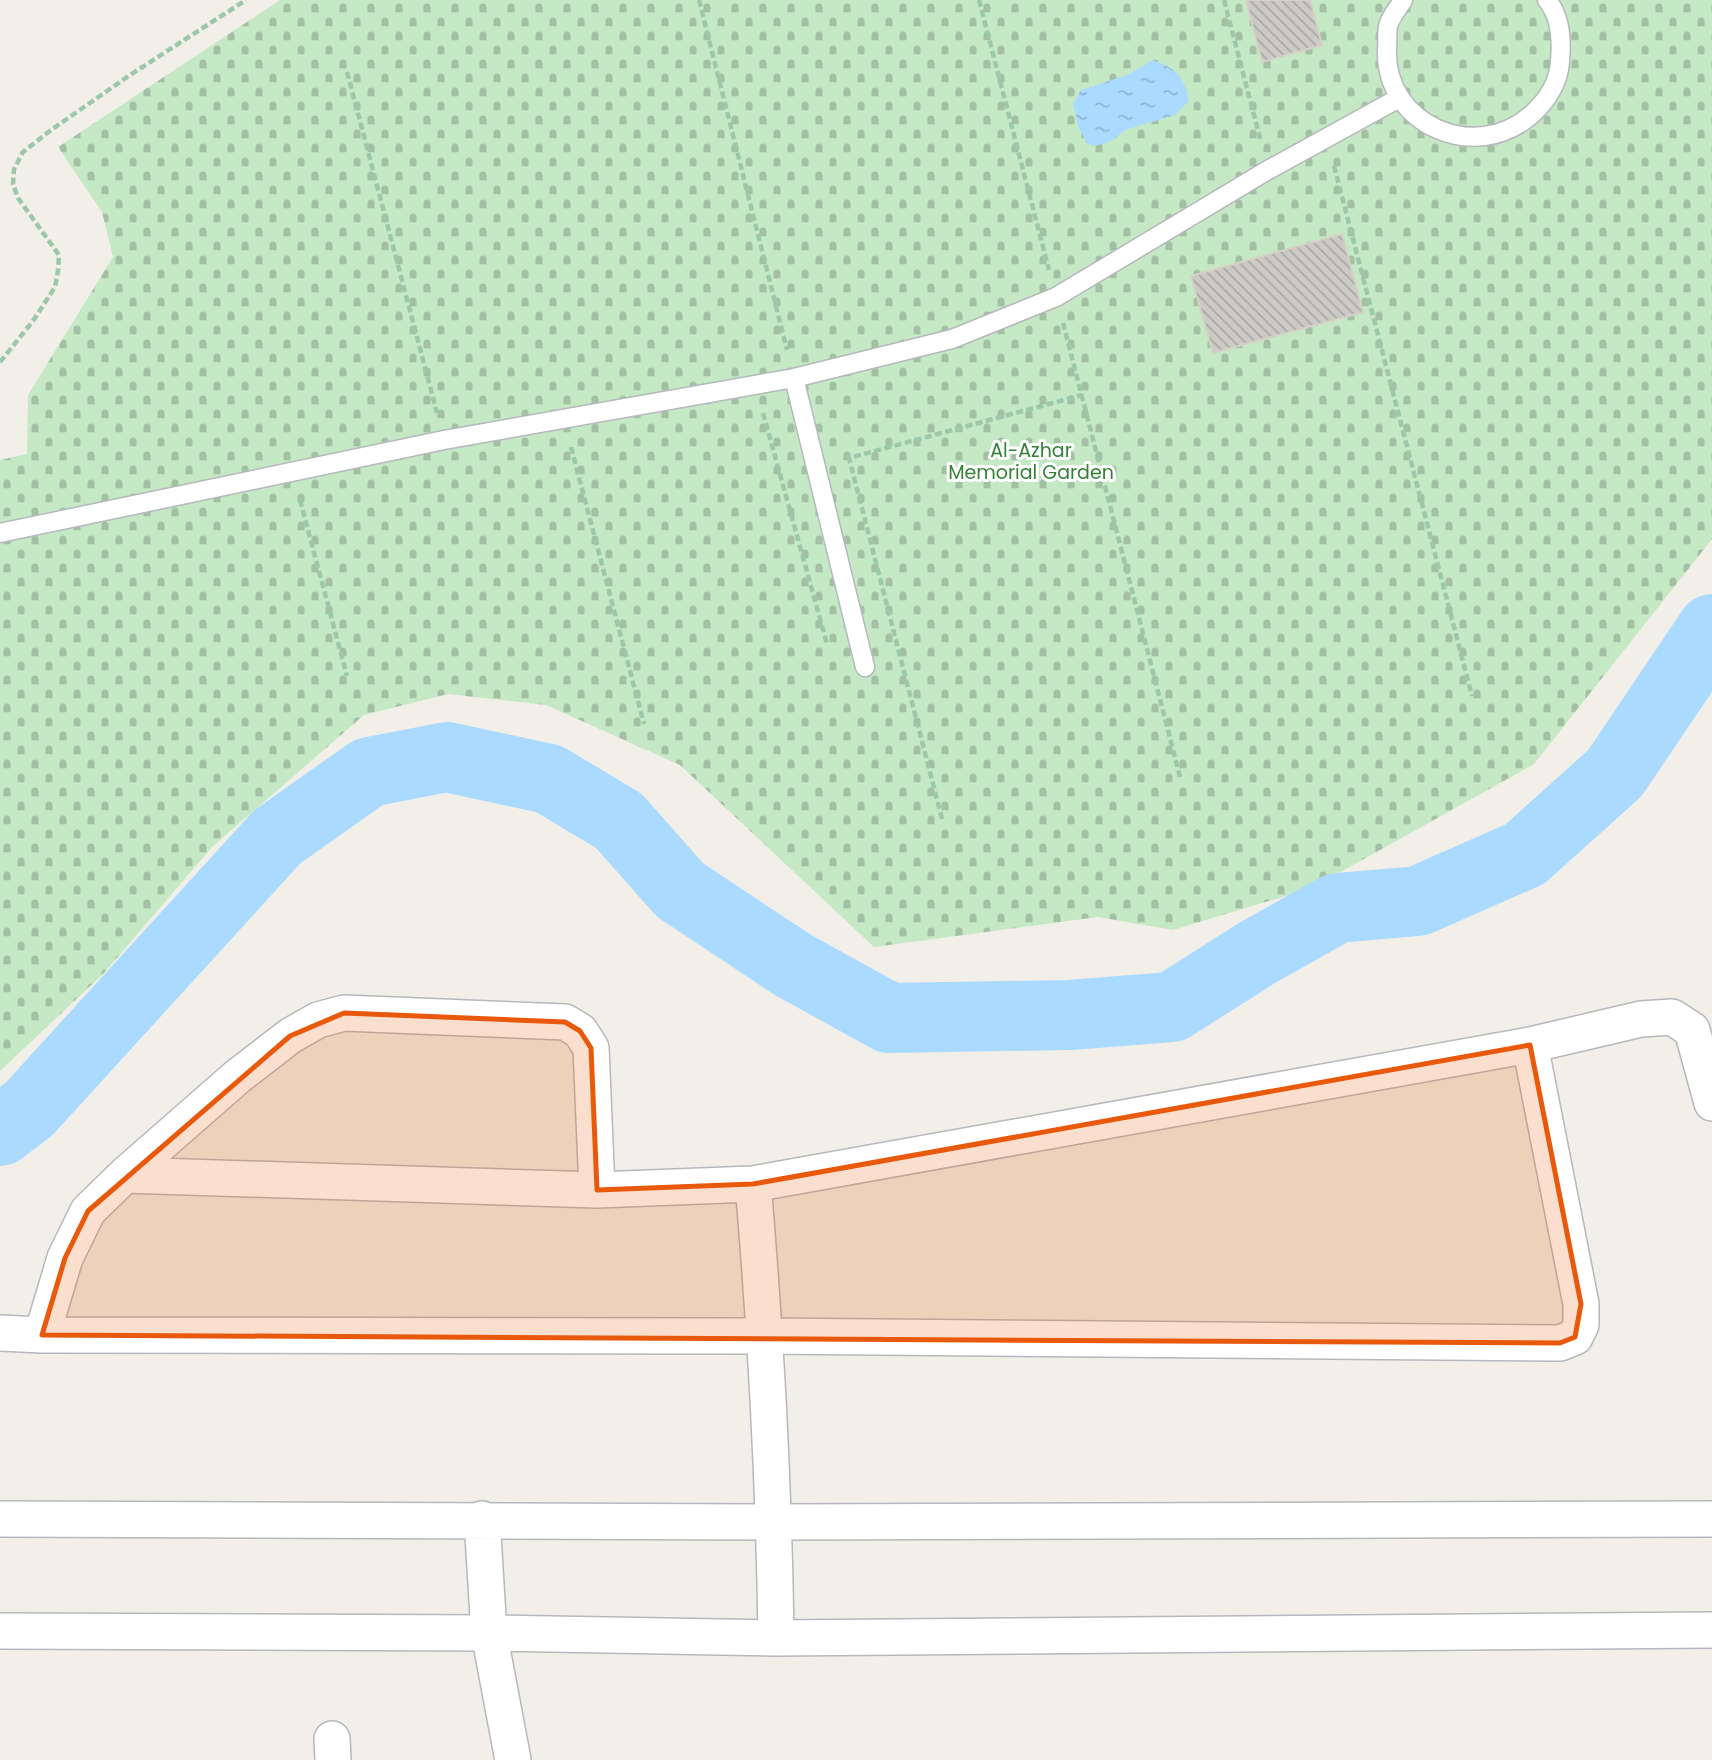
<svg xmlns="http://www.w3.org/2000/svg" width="1712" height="1760" font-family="Poppins,sans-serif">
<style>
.cemetery{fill:url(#cemetery-stones)}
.water{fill:url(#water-ripples)}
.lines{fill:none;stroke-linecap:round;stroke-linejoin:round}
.river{stroke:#aadaff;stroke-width:70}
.building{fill:url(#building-back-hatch);stroke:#d6d1c6;stroke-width:2}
.service-casing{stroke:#b5b8bc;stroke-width:21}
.minor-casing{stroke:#b5b8bc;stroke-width:38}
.path{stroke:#9cc7a9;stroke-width:4.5;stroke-dasharray:7 3.5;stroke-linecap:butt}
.service{stroke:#fff;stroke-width:18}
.minor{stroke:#fff;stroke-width:35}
.marked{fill:#e8590c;fill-opacity:0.2;stroke:#e8590c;stroke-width:5;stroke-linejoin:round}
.labels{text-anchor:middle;stroke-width:6;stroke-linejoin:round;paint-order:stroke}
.park-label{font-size:19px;fill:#348238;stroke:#fff}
</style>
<defs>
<pattern id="cemetery-stones" width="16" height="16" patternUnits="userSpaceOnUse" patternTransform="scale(1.75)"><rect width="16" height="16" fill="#c5e8c5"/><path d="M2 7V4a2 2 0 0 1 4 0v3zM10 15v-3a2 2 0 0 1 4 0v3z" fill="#a3c0a4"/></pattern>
<pattern id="water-ripples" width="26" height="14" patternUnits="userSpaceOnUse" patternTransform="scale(1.75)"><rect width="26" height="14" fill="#aadaff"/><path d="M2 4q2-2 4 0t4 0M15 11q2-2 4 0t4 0" fill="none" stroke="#8eb4d2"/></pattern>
<pattern id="building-back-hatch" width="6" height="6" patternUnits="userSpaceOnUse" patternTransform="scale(1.75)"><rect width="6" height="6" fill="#cccac5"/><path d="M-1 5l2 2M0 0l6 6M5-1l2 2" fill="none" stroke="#a9a8a4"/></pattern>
</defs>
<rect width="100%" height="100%" fill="#f1efe8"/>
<path class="cemetery" d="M280,0H1712V539L1534,764L1312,888L1173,930L1098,917L874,947L680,765L546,705L448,694L364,715L212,847L104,973L0,1071V460L27,454L28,395L113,257L102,212L58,147Z"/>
<path class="water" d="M1153,60C1177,69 1184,76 1189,101L1175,115L1125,130L1111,141L1095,146L1087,143L1079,129L1073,104L1081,90L1127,75Z"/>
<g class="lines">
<path class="river" d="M0,1131L29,1109L277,837L369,772L447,757L549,779L619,821L680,890L793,965L889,1018L1069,1015L1172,1007L1257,953L1337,908L1418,901L1525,854L1615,773L1712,629"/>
</g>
<path class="building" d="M1246,0H1310L1322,45L1262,62Z
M1342,234L1363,312L1213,353L1191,276Z"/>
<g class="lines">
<defs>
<path id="service" d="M1403,0C1399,7 1392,15 1389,23C1386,30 1388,41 1387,49C1384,125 1475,164 1531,115C1547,101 1559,82 1560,61C1562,40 1561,17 1547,0
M794,378L865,667
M0,533L444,440L794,378L952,339L1056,297L1268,170L1399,98"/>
<path id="minor" d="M125,1175L597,1190L753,1184L1530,1045L1641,1019L1672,1017L1692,1030L1712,1103
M753,1184C766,1335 774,1486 776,1638
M0,1333L42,1335L65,1258L88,1211L125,1175L237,1077L290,1036L318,1020L344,1013L565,1022L580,1031L591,1048L597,1190
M42,1335L766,1336L1560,1343L1575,1337L1581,1325V1304L1530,1045
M0,1519L774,1522L1712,1519
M482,1519L489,1633L513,1760
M0,1631L489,1633L776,1638L1712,1630
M332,1739L333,1760"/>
</defs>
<use href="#service" class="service-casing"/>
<use href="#minor" class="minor-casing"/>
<path class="path" d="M699,0L787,350
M979,0L1049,270
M1224,0L1261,142
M347,72L437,413
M1334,166L1472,696
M1063,323L1180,777
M0,362L33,321L55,287L58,271L59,255L18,198L13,184L14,169L23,152L51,130L130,75L246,0
M763,413L827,644
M571,447L644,724
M300,500L347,676
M942,819L849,458L1082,395"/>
<use href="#service" class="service"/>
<use href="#minor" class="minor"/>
</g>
<path class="marked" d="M344,1013L565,1022L580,1031L591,1048L597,1190L753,1184L1530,1045L1581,1304L1575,1337L1560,1343L42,1335L65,1258L88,1211L290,1036Z"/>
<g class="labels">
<g class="park-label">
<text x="1031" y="457">Al-Azhar<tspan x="1031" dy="22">Memorial Garden</tspan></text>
</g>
</g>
</svg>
